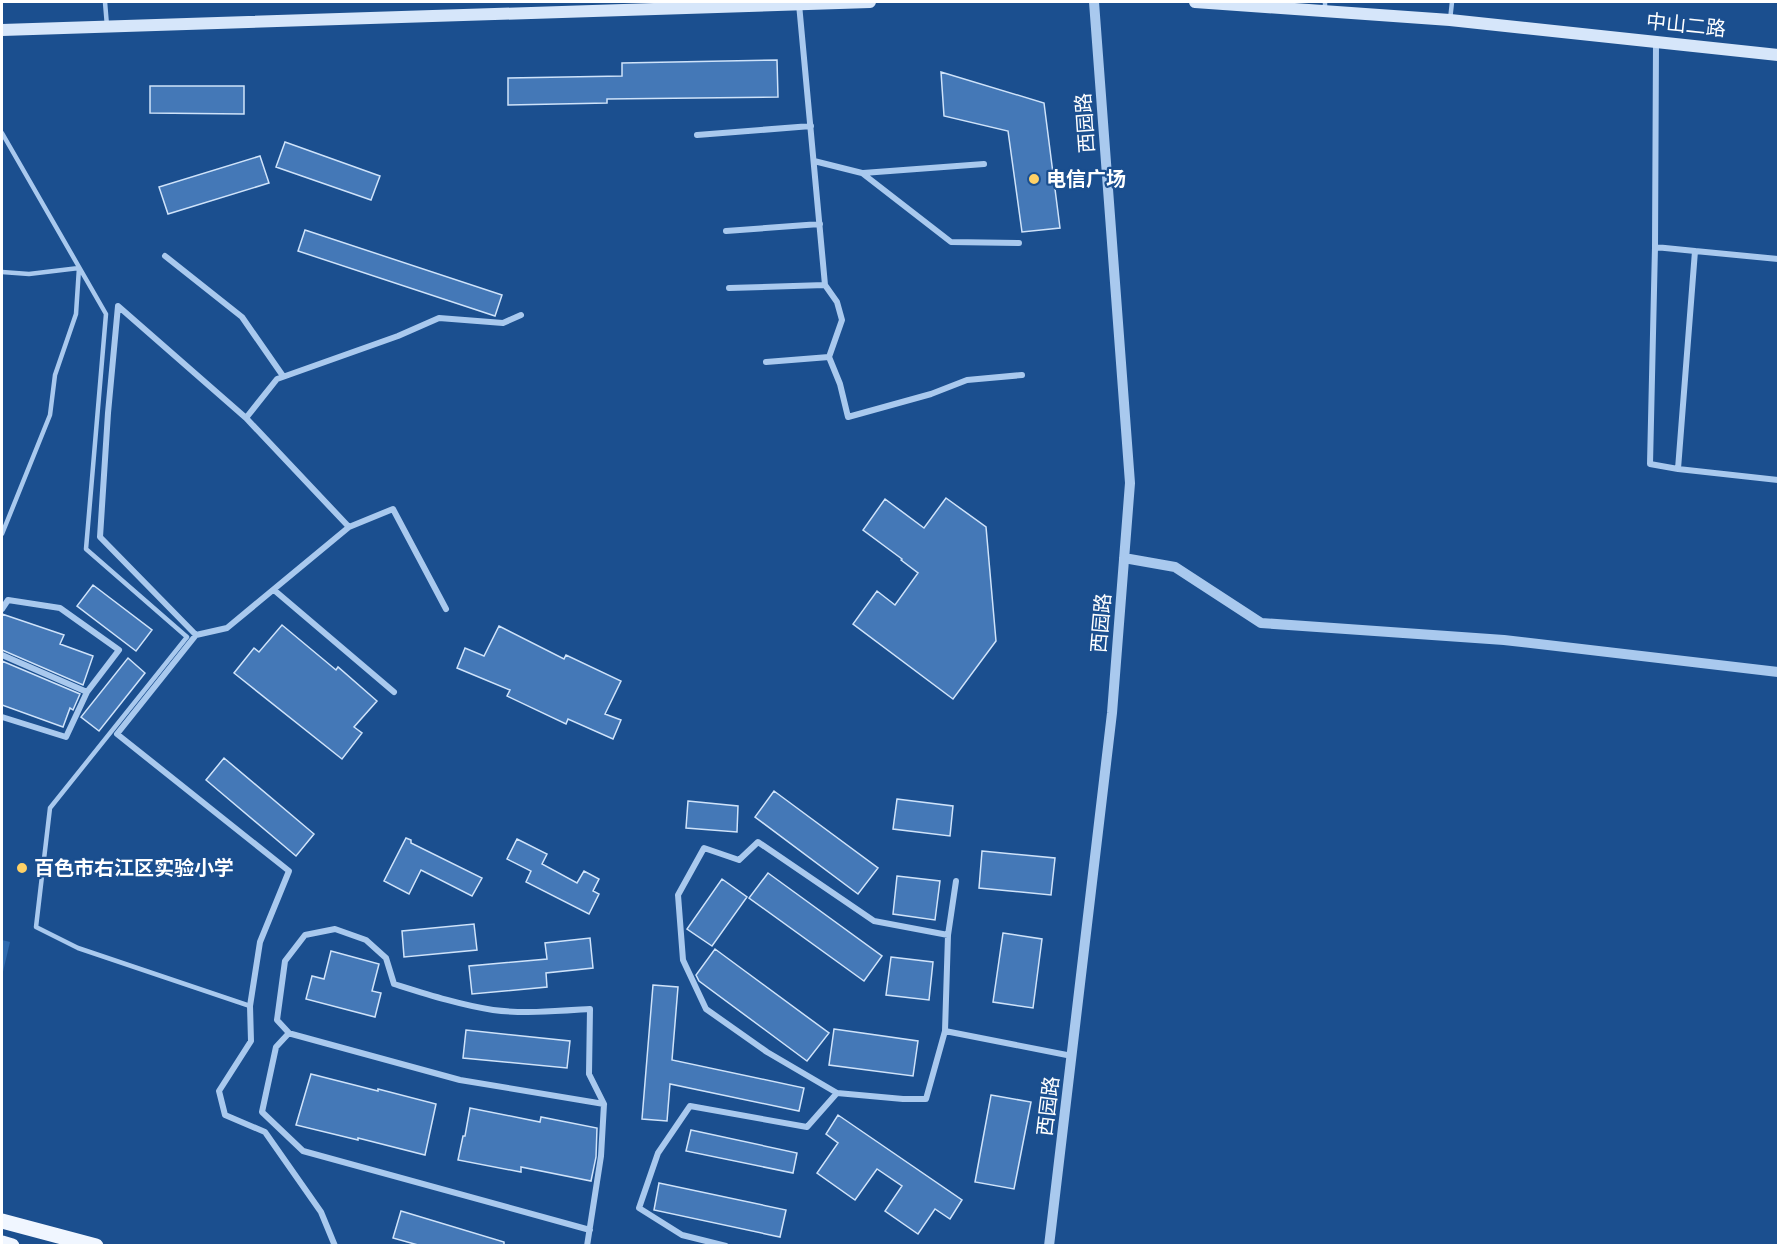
<svg xmlns="http://www.w3.org/2000/svg" width="1780" height="1247" font-family="'Asap Condensed','Noto Sans SC',sans-serif">
<style>
.green{fill:#2e69ad}
.building{fill:#4478b7;stroke:#cfe3fa;stroke-width:1.5}
.lines{fill:none;stroke-linecap:round;stroke-linejoin:round}
.service{stroke:#a9c9ee;stroke-width:4.5}
.minor{stroke:#a9c9ee;stroke-width:6}
.tertiary{stroke:#a9c9ee;stroke-width:10}
.secondary{stroke:#d6e6fa;stroke-width:12}
.primary{stroke:#f0f6ff;stroke-width:15}
.poi-dot{fill:#ffd166;stroke:#1b4f8f;stroke-width:2}
.labels{text-anchor:middle;stroke-width:4.5;stroke-linejoin:round;paint-order:stroke}
.street-label{font-size:20px;fill:#fff;stroke:#1b4f8f}
.poi-label{font-size:20px;font-weight:bold;fill:#fff;stroke:#1b4f8f;text-anchor:start}
</style>
<rect width="100%" height="100%" fill="#1b4f8f"/>
<path class="green" d="M2,940L10,942L2,976Z"/>
<path class="building" d="M777,60L778,97L607,99V103L508,105V78L622,76V63Z
M941,72L1044,103L1060,228L1022,232L1008,131L944,116Z
M150,86H244V114L150,113Z
M285,142L380,176L371,200L276,167Z
M260,156L269,183L168,214L159,187Z
M305,230L502,295L495,316L298,251Z
M946,498L986,527L996,641L953,699L853,624L877,591L895,605L918,573L901,560L902,559L863,530L885,499L924,528Z
M93,585L152,630L136,651L77,606Z
M2,614L64,635L60,644L93,656L83,685L2,650Z
M282,625L336,670L338,667L377,701L354,727L362,733L342,759L234,673L254,648L259,652Z
M499,626L564,659L566,655L621,681L605,714L621,720L613,739L568,719L566,724L507,696L510,690L457,668L465,648L484,656Z
M128,658L145,673L99,731L81,717Z
M2,661L80,694L73,710L70,708L63,727L2,705Z
M224,758L314,834L296,856L206,780Z
M774,791L878,868L858,894L755,817Z
M897,799L953,806L950,836L893,829Z
M688,801L738,806L737,832L686,828Z
M406,838L411,840V843L482,878L472,896L421,870L409,894L384,881Z
M517,839L547,854L542,864L577,883L584,871L599,879L593,891L599,894L589,914L526,882L531,871L507,859Z
M982,851L1055,858L1051,895L979,888Z
M768,873L882,956L864,981L749,898Z
M897,876L940,881L935,920L893,914Z
M722,879L747,897L712,946L687,929Z
M474,924L477,950L404,957L402,931Z
M1003,933L1042,939L1033,1008L993,1002Z
M590,938L593,968L546,973L547,987L472,994L469,966L547,959L545,943Z
M715,949L829,1033L807,1061L699,981L696,975Z
M331,951L379,964L372,991L381,993L375,1017L306,999L312,976L324,979Z
M891,957L933,962L929,1000L886,995Z
M653,985L678,987L672,1060L804,1088L799,1111L670,1084L667,1121L642,1119Z
M834,1029L918,1041L913,1076L829,1065Z
M466,1030L570,1041L567,1068L463,1058Z
M311,1074L378,1091V1089L436,1104L425,1155L358,1138V1140L296,1125Z
M991,1095L1031,1102L1014,1189L975,1182Z
M470,1108L540,1122L541,1117L597,1128L596,1157L591,1181L521,1167V1172L458,1160L463,1136H465Z
M838,1115L962,1200L950,1219L935,1209L918,1234L885,1211L902,1186L877,1169L855,1200L817,1173L838,1143L826,1134Z
M691,1130L797,1153L793,1173L686,1151Z
M659,1183L786,1210L780,1237L654,1210Z
M401,1211L504,1242V1245H418L393,1238Z"/>
<g class="lines">
<path class="service" d="M105,2L107,26
M1325,11V2
M1450,20L1452,2
M2,133L106,314L86,549L187,637L50,808L36,927L78,948L250,1006
M2,272L29,274L79,268L76,314L55,375L50,415L2,534"/>
<path class="minor" d="M799,4L825,285L837,302L842,320L829,357L840,384L848,417L931,394L967,380L1022,375
M1656,42L1655,247L1650,464L1678,469
M697,135L811,126
M814,161L862,173L951,242L1019,243
M863,173L984,164
M726,231L820,224
M1655,247L1695,251
M165,256L242,317L283,376
M1778,259L1695,251L1678,469L1778,480
M729,288L825,285
M766,362L829,357
M246,418L277,379L398,336L439,318L503,323L521,315
M349,527L393,509L446,609
M274,590L394,692
M2,609L8,600L60,608L119,650L87,692L66,737L2,717
M196,635L100,537L108,413L118,306L246,418L349,527L227,628L196,635L117,734L289,871L260,942L250,1006L251,1041L219,1091L225,1115L265,1132L321,1212L335,1246
M2,655L87,692
M948,935L956,881
M945,1031L926,1099H903L837,1093L767,1052L706,1009L683,960L678,895L704,848L739,860L758,842L874,921L948,935L945,1031L1072,1056
M288,1033L460,1080L604,1104L601,1156L587,1246
M590,1230L303,1151L262,1112L276,1047L289,1033L277,1020L285,961L305,935L335,929L366,940L386,958L394,984C426,994 460,1005 493,1010C524,1014 559,1011 590,1009L589,1074L604,1104
M726,1246L682,1235L639,1208L658,1153L690,1106L807,1127L837,1093"/>
<path class="tertiary" d="M1124,558L1175,567L1261,623L1504,640L1778,672
M1049,1246L1112,713L1130,483L1094,2"/>
<path class="secondary" d="M1195,2L1450,20L1778,55
M2,30L870,2"/>
<path class="primary" d="M2,1221L96,1246
M2,1243L12,1246"/>
</g>
<g class="poi-dot">
<circle cx="1034" cy="179" r="6"/>
<circle cx="22" cy="868" r="6"/>
</g>
<g class="labels">
<g class="street-label">
<text transform="translate(1686 25) rotate(6)" y="7">中山二路</text>
<text transform="translate(1085 123) rotate(-94)" y="7">西园路</text>
<text transform="translate(1101 623) rotate(-85)" y="7">西园路</text>
<text transform="translate(1048 1106) rotate(-83)" y="7">西园路</text>
</g>
<g class="poi-label">
<text x="1046" y="186">电信广场</text>
<text x="34" y="875">百色市右江区实验小学</text>
</g>
</g>
<rect width="1780" height="1247" fill="none" stroke="#ffffff" stroke-width="6"/>
</svg>
